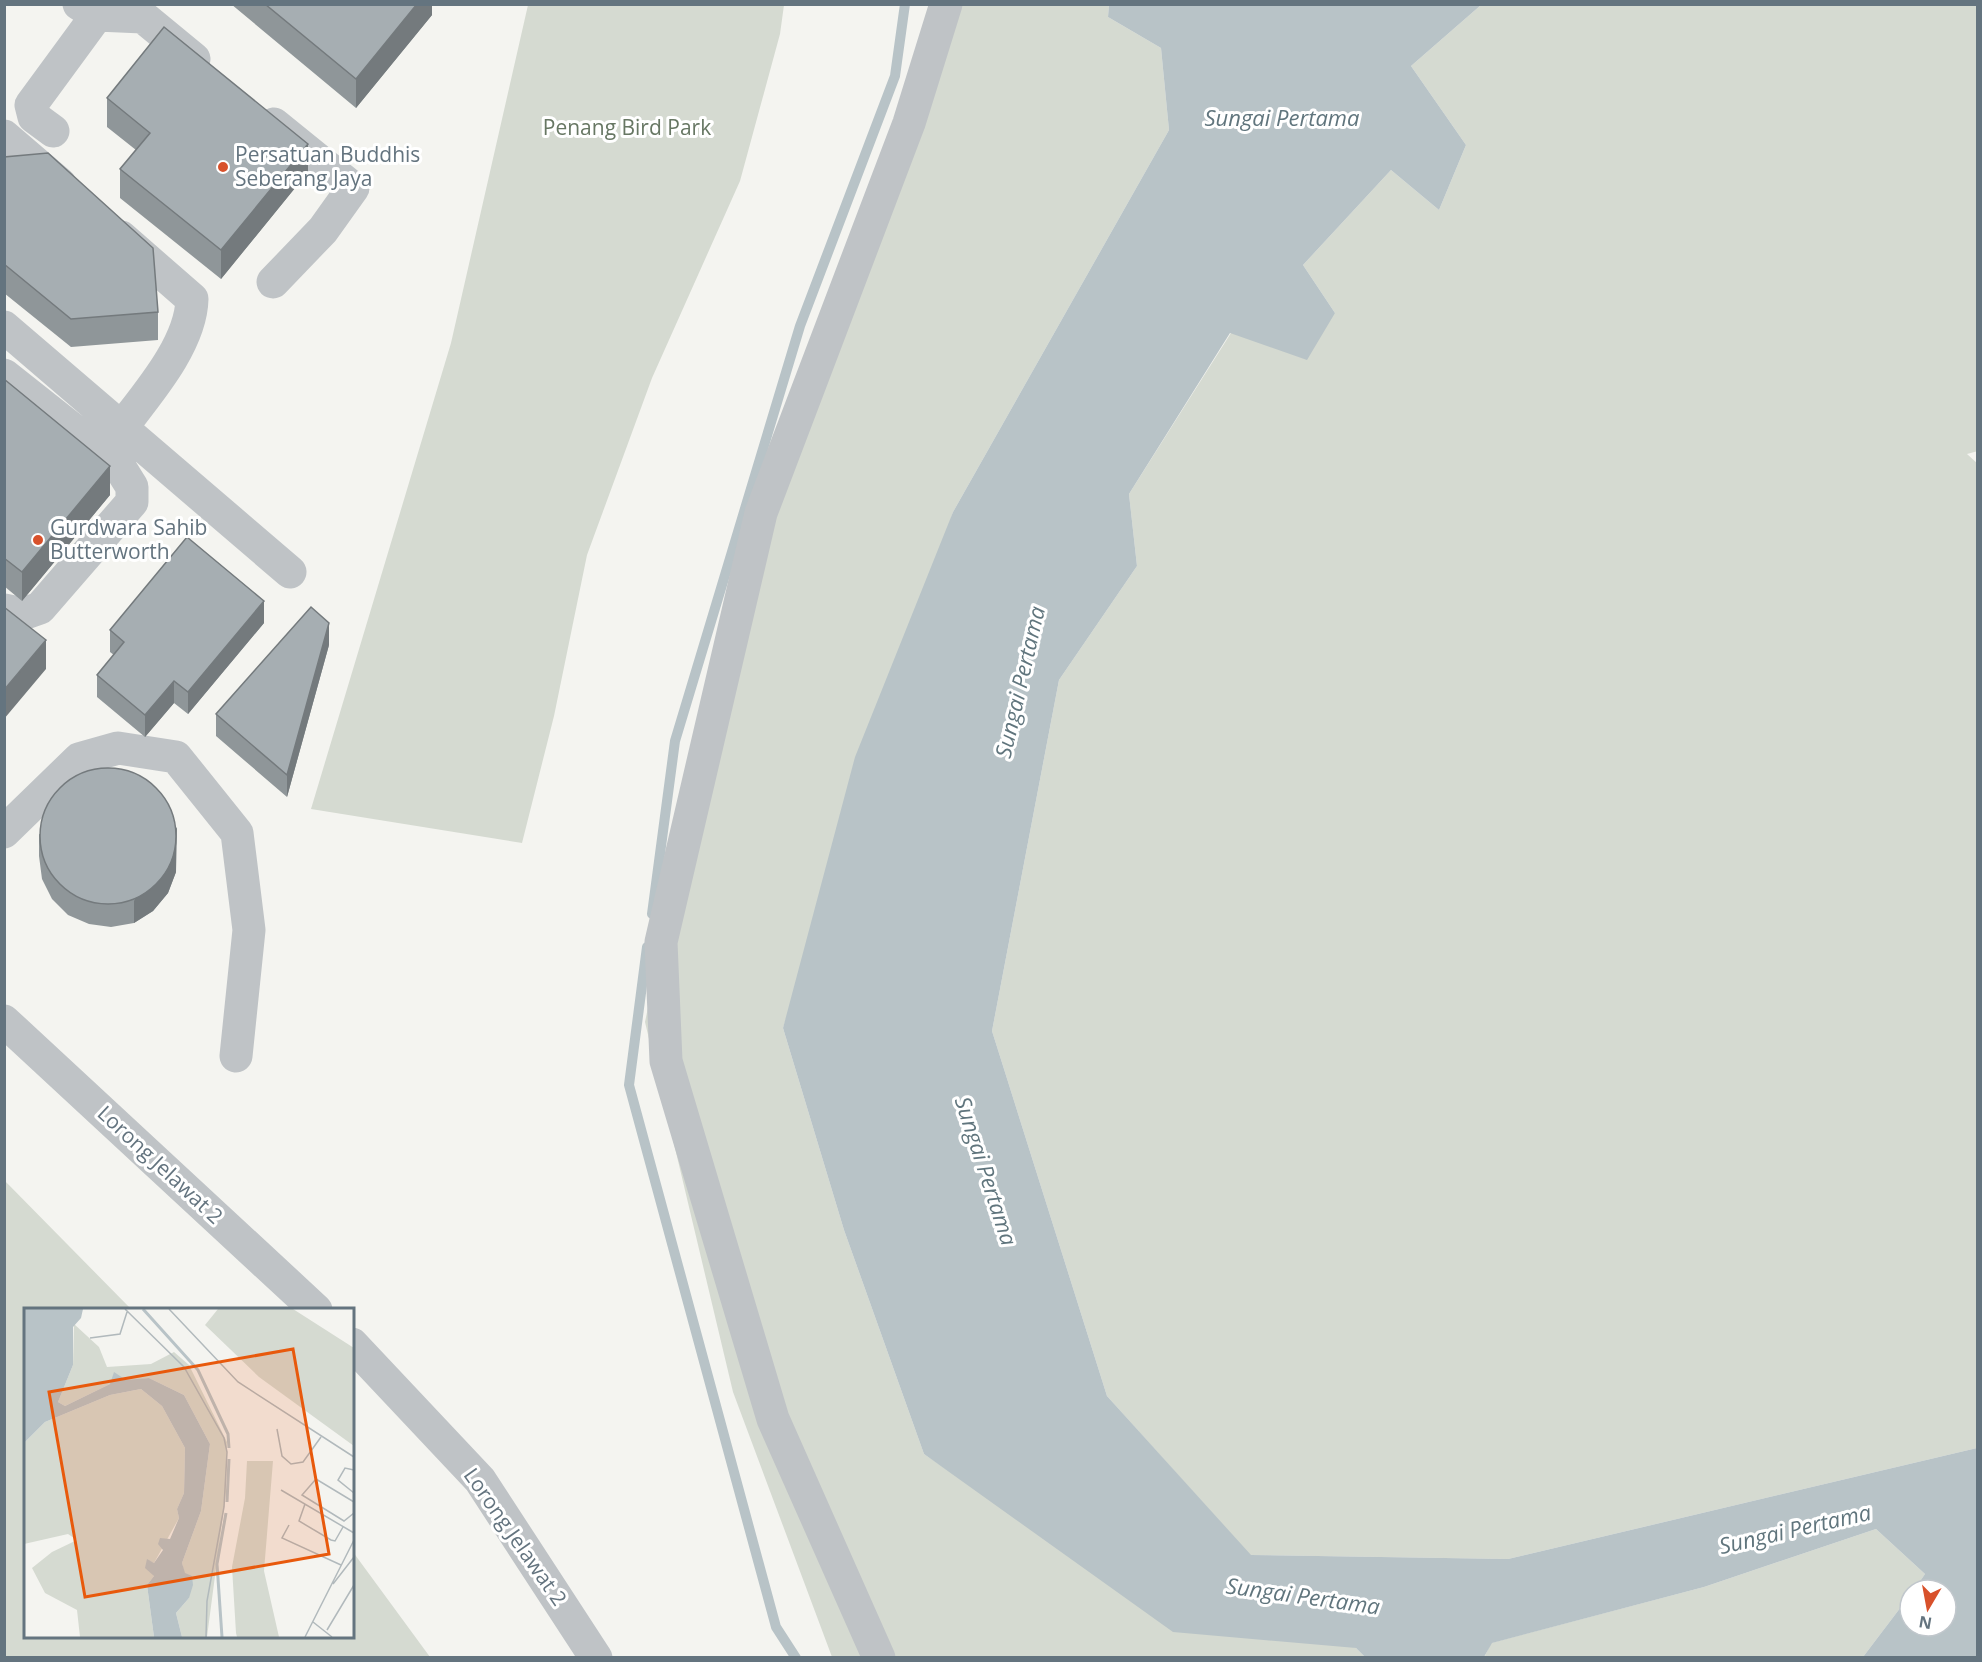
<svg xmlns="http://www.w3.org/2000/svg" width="1982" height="1662" font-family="'Open Sans',sans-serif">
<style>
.green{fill:#d5dad1}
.water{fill:#b8c3c7}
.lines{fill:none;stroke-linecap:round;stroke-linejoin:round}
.stream{stroke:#b8c3c7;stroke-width:10}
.minor{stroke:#bfc3c6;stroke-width:33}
.wall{fill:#8f9699}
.shaded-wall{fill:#747a7d}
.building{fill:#a6aeb2;stroke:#747a7d;stroke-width:1.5}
.poi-dot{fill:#d8512b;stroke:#fff;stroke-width:2}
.labels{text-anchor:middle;stroke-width:6;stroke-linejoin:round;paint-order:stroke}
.park-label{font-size:21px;fill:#677763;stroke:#fff}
.poi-label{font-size:21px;fill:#64747f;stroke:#fff;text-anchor:start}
.street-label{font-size:21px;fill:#64747f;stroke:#fff}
.water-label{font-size:22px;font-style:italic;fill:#60757d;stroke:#fff}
.inset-river{fill:none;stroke:#b8c3c7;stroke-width:3}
.inset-road{fill:none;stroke:#b1b9bc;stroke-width:1.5}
.view{fill:#e8590c;fill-opacity:0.15;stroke:#e8590c;stroke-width:3}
.inset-edge{fill:none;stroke:#64747f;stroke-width:3}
</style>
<rect width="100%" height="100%" fill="#f4f4f0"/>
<path class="green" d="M528,5H784L780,34L740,181L652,378L587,555L554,716L522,843L311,809L451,343Z
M937,5H1109L1108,17L1161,48L1169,130L953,512L783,1028L844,1230L924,1454L1006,1510L1356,1648L1365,1657H832L733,1392L645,1022L726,632Z
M1481,5H1977L1978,451L1967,454L1978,464L1977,1448L1508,1559L1250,1555L1107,1396L992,1031L1059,680L1137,566L1129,494L1231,333L1335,313L1303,265L1391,170L1439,210L1466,145L1411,66Z
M4,1180L131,1309L26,1310V1636H352L353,1552L430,1657H5Z
M1876,1529L1925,1574L1914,1590H1910V1595L1863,1657L1484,1658L1491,1643L1704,1587Z"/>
<path class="water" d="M1109,5H1481L1411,66L1466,145L1439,210L1391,170L1303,265L1335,313L1307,360L1230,333L1129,494L1137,566L1059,680L992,1031L1107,1396L1251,1555L1508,1559L1977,1448V1657H1863L1910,1595V1626H1946V1590H1914L1925,1574L1876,1529L1704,1587L1492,1643L1484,1657H1365L1356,1648L1173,1632L924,1454L844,1230L783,1028L855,757L953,512L1169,130L1161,48L1108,17Z"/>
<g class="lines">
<path class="stream" d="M652,914L675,741L800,326L895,76L905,4
M647,947L629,1085L776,1627L796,1658"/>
<path class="minor" d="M79,4L97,15L143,17L194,59
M53,131L34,117L31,105L97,15
M4,136L60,184
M121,237L192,299C191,344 148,393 122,427
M273,282L323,230L353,188L274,124
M4,327L290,572
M4,375L119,466L132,487V502L40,608L23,614L4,610
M4,832L79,759L118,748L176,757L237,833L249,930L236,1056
M4,1021L316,1310
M352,1344L480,1480L596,1658
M879,1658L773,1419L666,1061L661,942L761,513L909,123L946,4"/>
</g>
<path class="wall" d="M231,4H432V15L356,108Z
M107,98L308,172L221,279L120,198V169L136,150L107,127Z
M4,157L158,312V340L71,347L4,293Z
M4,379L110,495L22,601L4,586Z
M264,623L188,714L174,703L145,737L97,697V675L114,655L110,652V630Z
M329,645L287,797L216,736V714Z
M39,834L176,872L168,893L153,911L134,923L111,927L89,924L68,915L52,899L42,879L39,856Z"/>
<path class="shaded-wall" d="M417,4H432V15L356,108V79Z
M308,144V172L221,279V250Z
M110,466V495L22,601V572Z
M264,601V623L188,714V692Z
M329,623V645L287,797V775Z
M46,640V669L4,719V690Z
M174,681V703L145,737V715Z
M177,827L176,872L168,893L153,911L134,923V901Z"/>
<path class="building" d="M265,4H417L356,79Z
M164,27L308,144L221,250L120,169L150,133L107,98Z
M48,153L153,248L158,312L71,319L4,264V157Z
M4,379L110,466L22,572L4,558Z
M187,537L264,601L188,692L174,681L145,715L97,675L124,642L110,630Z
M4,607L46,640L4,690Z
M311,607L329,623L287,775L216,714Z
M40 836a68 68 0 1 1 136 0a68 68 0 1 1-136 0Z"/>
<g class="poi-dot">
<circle cx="223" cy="167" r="6"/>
<circle cx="38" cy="540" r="6"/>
</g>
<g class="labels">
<g class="park-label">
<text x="627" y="135">Penang Bird Park</text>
</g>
<g class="poi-label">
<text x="235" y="162">Persatuan Buddhis<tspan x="235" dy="24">Seberang Jaya</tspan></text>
<text x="50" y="535">Gurdwara Sahib<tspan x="50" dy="24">Butterworth</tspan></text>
</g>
<g class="street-label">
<text transform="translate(160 1165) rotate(43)" y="7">Lorong Jelawat 2</text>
<text transform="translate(515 1537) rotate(55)" y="7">Lorong Jelawat 2</text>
</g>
<g class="water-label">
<text x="1282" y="126">Sungai Pertama</text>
<text transform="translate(1020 682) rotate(-77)" y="8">Sungai Pertama</text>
<text transform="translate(986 1171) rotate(72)" y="8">Sungai Pertama</text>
<text transform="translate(1795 1529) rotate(-13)" y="8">Sungai Pertama</text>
<text transform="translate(1303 1596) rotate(8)" y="8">Sungai Pertama</text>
</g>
</g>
<g transform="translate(24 1308)">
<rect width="330" height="330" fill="#f4f4f0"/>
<path d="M194,1H269L330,40V138L235,69L181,17ZM50,16L75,39L83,59L127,56L150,44L165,57L203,134L202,184L183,329H158L152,305L165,290L158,255L177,203L186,136L160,87L125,70L86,76L41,98L34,94L49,57ZM117,81L138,98L161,140L160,185L153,201L155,210L130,255L123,252L130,268L123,277L130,329H56L53,302L21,285L8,260L28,244L53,232L44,226L0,236V135L21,114L86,87ZM223,153H249L240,263L255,329H213L212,325L208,259L221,190Z" fill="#d5dad1"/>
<path d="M0,1H59L57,10L49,19V57L34,94L41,98L86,76L90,64L102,72L125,70L160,87L186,136L177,203L158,255L161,265L168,268L169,277L165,290L152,305L158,329H130L123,277L130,268L121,260L123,251L130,255L139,242L134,236L136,230L146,231L155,210L153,201L160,185L161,140L138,98L117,81L86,87L21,114L0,135Z" fill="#b8c3c7"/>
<path class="inset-river" d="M119,1L174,62L204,126L205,140M203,194L205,151M198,329L193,256L202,205"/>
<path class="inset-road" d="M101,1L160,59L200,130L203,144L200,199L183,293L182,329M145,1L214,74L330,149M66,30L96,26L103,4M253,121L258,148L267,156L279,154L297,129M330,162L321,160L314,172L330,185M257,182L330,225M330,194L292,171L278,187L320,213L330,205M281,196L275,213L307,232L311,233L319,219M265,217L258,230L317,257M309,276L330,249M289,314L308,329M303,322L330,277M281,329L330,232"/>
<path class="view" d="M269,41L305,246L61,289L25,84Z"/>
<rect width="330" height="330" class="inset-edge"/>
</g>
<rect width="1982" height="1662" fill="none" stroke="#64747f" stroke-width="12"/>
<g transform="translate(1928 1608) rotate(190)"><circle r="28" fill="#ffffff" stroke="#c1c7cc" stroke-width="1.5"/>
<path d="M0-4.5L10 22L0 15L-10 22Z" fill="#d8512b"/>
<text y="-9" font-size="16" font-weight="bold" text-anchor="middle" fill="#64747f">N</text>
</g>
</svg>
